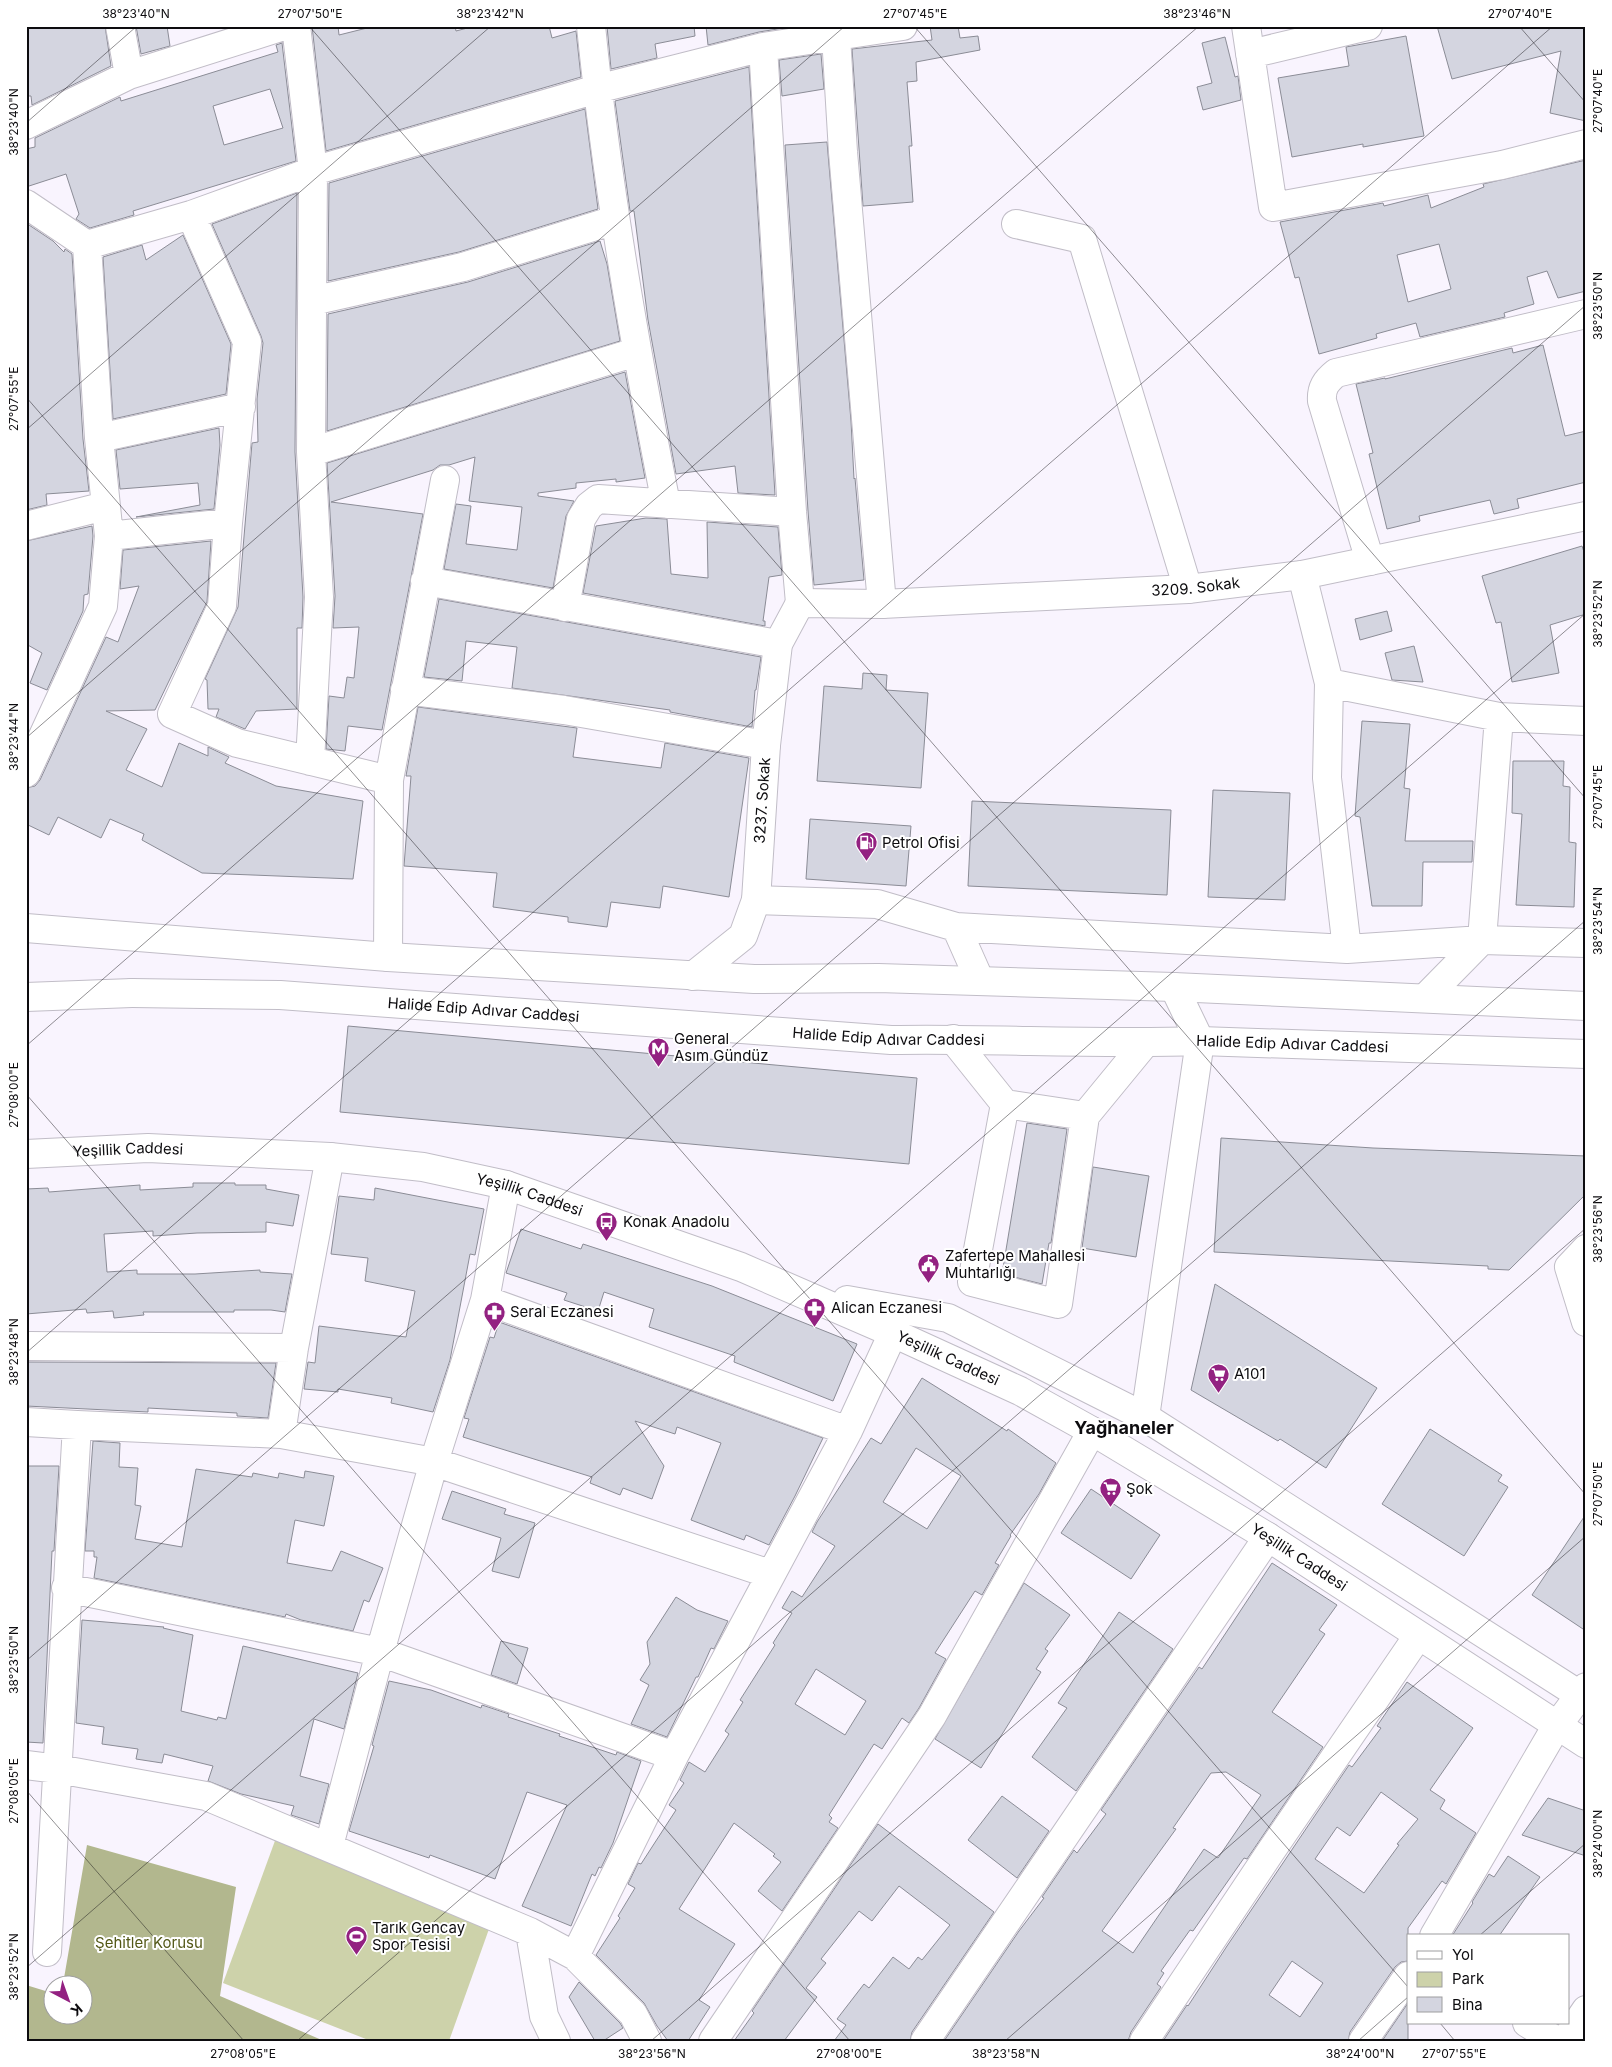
<svg xmlns="http://www.w3.org/2000/svg" width="1612" height="2067" font-family="Inter,sans-serif">
<style>
.green{fill:#cdd2aa}
.forest{fill:#b2b78e}
.building{fill:#d4d5e0;stroke:#8b8c96;fill-rule:evenodd}
.lines{fill:none;stroke-linecap:round;stroke-linejoin:round}
.minor-casing{stroke:#c1bdc7;stroke-width:30}
.major-casing{stroke:#c1bdc7;stroke-width:30}
.highway-casing{stroke:#c1bdc7;stroke-width:30}
.minor{stroke:#fff;stroke-width:28}
.major{stroke:#fff;stroke-width:28}
.highway{stroke:#fff;stroke-width:28}
.ticks{fill:none;stroke:#0d0c0f;stroke-width:1;stroke-opacity:0.45}
.labels{text-anchor:middle;stroke-width:4;stroke-linejoin:round;paint-order:stroke}
.street-label{font-size:15px;fill:#0d0c0f;stroke:#fff}
.poi-label{font-size:15px;fill:#0d0c0f;stroke:#fff;text-anchor:start}
.park-label{font-size:15px;fill:#535817;stroke:#fff}
.quarter-label{font-size:18px;font-weight:bold;fill:#0d0c0f;stroke:#fff}
.neatline{fill:none;stroke:#0d0c0f;stroke-width:2}
.ticks-label{font-size:12px;text-anchor:middle;fill:#0d0c0f}
</style>
<rect width="100%" height="100%" fill="#f9f4fe"/>
<path class="green" d="M280,1827L489,1929L449,2041H371L223,1983Z"/>
<path class="forest" d="M87,1845L236,1887L220,1996L324,2041H26V1985L52,1993V2014H82V1984H63Z"/>
<path class="building" d="M26,26H105L111,66L32,105L31,96H26Z
M136,26H167L170,46L141,54Z
M312,26H338L339,35L375,26H455L456,31L475,26H549L552,38L576,31L581,77L326,151Z
M607,26H694L695,36L655,44L657,58L611,69Z
M706,26H796L759,32L708,45Z
M930,26H958L960,38L978,36L980,50L916,62L917,81L907,82L912,146H909L913,202L863,206L852,49L932,40Z
M1437,26H1586V121L1550,113L1561,51L1452,79Z
M1406,36L1424,136L1363,147V144L1292,157L1278,78L1349,66L1346,47Z
M1225,37L1235,77L1238,76L1241,100L1203,110L1197,87L1212,83L1202,43Z
M282,43L296,161L133,211L134,215L90,228L76,219L79,214L66,174L26,187V149L35,147V138L120,97L121,101L278,52L276,45ZM270,89L283,128L224,145L213,106Z
M821,54L824,89L782,96L779,60Z
M749,67L775,495L738,493L735,466L676,474L648,320L634,211H630L615,101Z
M585,109L598,209L459,252L328,281L329,183Z
M827,142L851,421L854,479L855,478L864,580L814,585L808,511L785,145Z
M1586,160V291L1558,298L1547,271L1527,277L1534,304L1504,313L1505,317L1420,337L1416,323L1376,334L1377,338L1319,354L1299,277L1295,278L1280,222L1383,203L1384,206L1428,195L1431,208L1484,187L1483,184ZM1439,244L1451,289L1408,302L1397,255Z
M297,193L295,452L303,597L302,628H297V709L256,711L245,729L216,717L219,709H208L207,680L205,679L238,607L252,443L258,442L257,399L263,343L261,336L212,224Z
M26,223L53,241L64,252L65,249L72,254L83,439L89,491L46,494L47,505L26,510Z
M183,235L231,344L226,394L113,419L103,257L142,245L146,260Z
M600,241L607,264L620,341L327,431L328,314L468,282Z
M1543,345L1565,436L1586,431V482L1517,499L1519,508L1494,514L1490,500L1419,516L1420,521L1387,529L1369,454L1373,453L1356,384L1385,378V379L1512,348L1513,353Z
M625,372L645,478L616,482V479L576,483V488L538,493V496L574,501L566,516L553,588L444,569L456,504L471,506L466,544L517,550L522,507L469,501L475,457L449,465H440L433,470L331,502L423,514L382,730L348,726L345,751L326,749L329,696L344,698L347,677L354,678L359,627L333,628L335,596L327,463Z
M219,428L220,445L214,509L136,517L200,505L198,483L120,489L116,450Z
M646,518L667,519L671,574L708,578L707,522L778,527L782,575L769,577L763,621H765V626L583,593L596,526Z
M92,526L93,536L88,594L84,595L83,611L47,690L30,683L42,653L26,644V541Z
M211,541L207,602L155,710L106,711L147,729L126,770L162,787L179,743L208,756V747L229,757L225,763L276,786L363,801L353,879L202,873L142,840L144,834L110,819L101,838L58,817L49,835L26,824V788L35,786L40,780L106,637L118,642L139,586L120,589L123,550Z
M1582,546L1586,558V614L1550,625L1559,673L1512,682L1501,622L1496,623L1482,576Z
M439,599L761,657L756,690H755L752,727L670,712V710L512,688L517,647L466,641L462,681L424,677Z
M1387,611L1392,631L1360,640L1355,619Z
M1414,646L1423,682L1392,680L1385,653Z
M863,673L887,675L886,690L928,693L921,788L817,781L824,686L862,689Z
M418,707L577,728L573,757L661,768L665,743L749,758L729,897L663,886L660,908L611,902L607,927L568,922V917L493,907L497,873L404,866L411,776H406Z
M1362,721L1410,724L1404,788L1410,789L1405,841H1473L1472,862H1423L1422,906H1372L1360,817L1355,816Z
M1513,761H1564L1563,786L1570,787L1569,842L1576,843L1574,907L1516,905L1522,814L1512,813Z
M1213,790L1290,793L1285,900L1208,897Z
M972,801L1171,810L1167,895L968,886Z
M810,819L911,826L906,886L806,879Z
M348,1026L917,1078L909,1164L340,1112Z
M1027,1123L1067,1129L1051,1243H1049L1042,1284L1002,1274Z
M1221,1138L1373,1148L1586,1156V1194L1509,1270L1488,1269V1266L1214,1252Z
M1093,1167L1149,1176L1136,1257L1082,1248Z
M193,1183H235V1185H266V1189L299,1195L293,1226L266,1222V1232L197,1233L153,1236V1231L104,1234L107,1272L137,1270V1274H195L260,1270V1272L292,1274L285,1312L271,1310H234V1312H143L144,1315L114,1318L113,1311L87,1313L86,1309L26,1314V1189L48,1188L49,1192L140,1185V1190L193,1187Z
M375,1188L484,1209L475,1255L470,1254L450,1360L433,1412L391,1403L392,1398L338,1389V1392L304,1389L308,1362L315,1363L319,1326L406,1337L415,1291L365,1281L368,1258L331,1254L339,1196L374,1200Z
M521,1229L581,1249L583,1244L712,1286L857,1344L833,1401L734,1362L735,1356L649,1327L654,1309L604,1292L598,1311L564,1300L567,1293L506,1273Z
M1215,1284L1377,1388L1326,1468L1280,1439L1278,1441L1191,1390Z
M499,1322L823,1438L795,1496L769,1545L746,1535L744,1540L691,1520L721,1443L677,1427L675,1434L635,1421L664,1466L652,1499L623,1488L620,1495L590,1483L592,1477L463,1437L469,1419L464,1418L490,1337L494,1338Z
M26,1361L29,1362L276,1363L268,1418L237,1416V1413L148,1408V1412L26,1406Z
M922,1378L1007,1431L1008,1429L1056,1463L1039,1494L1010,1535L1011,1536L995,1563L999,1565L982,1595L975,1591L935,1653L946,1659L919,1708L909,1723L902,1718L882,1749L874,1744L829,1815L832,1818L829,1822L838,1828L782,1911L758,1891L781,1862L773,1856L775,1854L734,1823L679,1909L735,1944L699,2000L710,2007L688,2041H668L657,2026L644,2003L596,1955L620,1918L618,1916L635,1888L628,1884L638,1863L641,1864L676,1810L669,1805L684,1783L680,1780L689,1762L705,1772L729,1734L725,1731L743,1702L740,1700L775,1645L773,1643L792,1613L782,1608L792,1591L802,1597L835,1546L812,1532L817,1522L871,1438L881,1444ZM916,1448L961,1476L927,1529L883,1502ZM816,1669L866,1701L845,1735L795,1704Z
M1430,1429L1502,1475L1498,1481L1508,1487L1464,1556L1382,1504Z
M93,1441L120,1443L119,1467L138,1468L135,1505L141,1506L135,1539L182,1547L196,1469L252,1477L253,1473L278,1478L279,1473L304,1478L305,1471L334,1476L324,1526L295,1520L287,1563L332,1571L341,1551L383,1568L369,1602L364,1600L353,1631L301,1620L286,1614L285,1617L94,1578L97,1557H94V1551H85Z
M26,1466H59L54,1551H52L43,1743L26,1742Z
M1091,1489L1160,1535L1131,1579L1061,1533Z
M452,1491L506,1509L504,1514L535,1523L519,1578L492,1571L501,1538L442,1519Z
M1586,1514V1631L1532,1595Z
M1272,1563L1337,1605L1319,1630L1325,1634L1272,1712L1323,1747L1247,1859L1244,1858L1193,1931L1190,1930L1161,1971L1164,1973L1157,1984L1161,1987L1131,2032L1128,2041H944L1019,1931L1044,1898L1042,1897L1074,1850L1077,1853L1106,1814L1101,1810L1199,1667L1202,1669ZM1226,1772L1261,1795L1218,1858L1204,1849L1133,1953L1102,1931L1176,1829L1173,1828L1211,1773Z
M1024,1583L1070,1615L1045,1649L1048,1651L1036,1669L1041,1672L981,1768L935,1739Z
M676,1597L697,1610L728,1621L714,1649L711,1648L698,1677H696L667,1737L631,1724L649,1685L640,1680L650,1664L647,1642Z
M1119,1612L1173,1649L1076,1791L1032,1757L1067,1708L1058,1703Z
M82,1620L164,1627L163,1628L193,1635L181,1711L217,1720L218,1717L226,1719L243,1646L358,1673L344,1729L314,1719L300,1776L329,1784L319,1824L291,1815L294,1806L241,1794L208,1781L213,1766L164,1754L162,1763L136,1759L138,1749L102,1744L104,1727L76,1723Z
M501,1641L528,1648L517,1684L491,1675Z
M389,1681L431,1690L481,1708L482,1705L509,1714L508,1717L560,1734L559,1736L616,1755L617,1752L641,1761L613,1843L601,1868L599,1867L595,1876L592,1874L571,1926L522,1906L567,1805L527,1792L495,1879L430,1855L429,1858L349,1831L374,1746L372,1745Z
M1407,1682L1473,1728L1430,1790L1445,1800L1440,1809L1476,1833L1446,1884L1442,1881L1408,1928V1961L1401,1962L1395,1967L1350,2032L1348,2041H1163L1187,2005L1188,2006L1227,1946L1349,1765L1352,1767L1381,1728L1377,1726ZM1381,1792L1418,1819L1397,1844L1399,1845L1364,1893L1315,1859L1337,1827L1350,1836ZM1292,1961L1323,1983L1300,2017L1269,1995Z
M1002,1796L1049,1831L1017,1878L968,1840Z
M1548,1798L1586,1811V1856L1522,1835Z
M878,1824L994,1912L912,2032L910,2041H834L846,2025L837,2019L864,1984L869,1988L893,1957L909,1969L918,1957L922,1960L950,1925L899,1886L872,1921L859,1911L821,1959L826,1963L806,1988L817,1997L784,2041H734L754,2013L752,2011Z
M1508,1856L1540,1877L1499,1936H1452L1473,1903L1472,1902L1489,1874L1494,1877Z
M579,1982L620,2023L623,2028L603,2041H595L569,1997Z
M1408,2003V2041H1382Z"/>
<g class="lines">
<defs>
<path id="minor" d="M120,26L129,75
M296,26L313,171L311,452L319,597L310,761
M591,26C607,187 635,346 666,504
M1246,26L1273,207L1502,165L1586,144
M836,36L843,152L882,604
M763,47L792,512L800,603
M1250,54L1368,26
M26,125L129,75L284,26
M26,204L87,245L99,438L109,536L103,606L26,773
M191,215L247,342L228,523L222,606L172,714L237,743L389,780L388,957
M1016,224L1082,239L1188,589
M87,245L191,215L313,171L597,89L763,47L903,26
M312,301L463,267L615,220
M99,438L241,407
M311,452L636,352
M26,526L105,506
M109,536L228,523
M1370,561L1322,401C1321,388 1326,381 1336,373L1586,314
M1302,575L1329,683L1327,778L1347,949
M425,581L778,644
M565,607L581,519L589,506L598,499L792,512
M1329,683L1499,717L1586,721
M405,690L564,710L766,745
M389,780L445,480
M756,900L877,904L956,927
M980,981L956,927L1347,949L1482,940L1586,943
M1425,998L1482,940L1499,717
M953,1039L1005,1104
M1005,1104L1085,1116L1058,1304L972,1282Z
M1085,1116L1145,1043
M1586,1249L1569,1267L1586,1322
M485,1300L848,1431
M29,1346L294,1348
M1145,1417L1200,1041L1174,987
M26,1422L77,1425L281,1434L434,1462L770,1574
M281,1434L294,1348L330,1157
M66,1588L380,1652L674,1756
M26,1765L58,1769L206,1796L530,1932L575,1956L633,2014L647,2041
M329,1846L380,1652L434,1462L485,1300L506,1185
M530,1932L544,2016L556,2041
M1434,1936L1556,1727L1586,1687
M47,1952L77,1425
M575,1956L674,1756L848,1431L893,1333
M1527,2023L1557,2041
M713,2041L932,1716L1092,1431
M925,2041L1268,1537
M1144,2041L1271,1851L1418,1636
M1363,2041L1408,1976
M1565,2041L1586,2010"/>
<g id="major">
<path d="M26,928L388,957L754,979L878,978L1174,987L1586,1006"/>
<path id="s1" d="M693,976L743,936L756,900L766,745L778,644L800,603L882,604L1188,589L1302,575L1586,516"/>
<path id="s2" d="M132,993L280,995L891,1040C994,1038 1097,1045 1200,1041L1586,1054"/>
<path id="s3" d="M26,1154L148,1148L330,1157L423,1167L506,1185L741,1267L893,1333L1020,1391L1092,1431L1268,1537L1586,1744"/>
<path d="M847,1300L948,1318L1145,1417L1586,1699"/>
</g>
<path id="highway" d="M26,997L132,993"/>
</defs>
<use href="#minor" class="minor-casing"/>
<use href="#major" class="major-casing"/>
<use href="#highway" class="highway-casing"/>
<use href="#minor" class="minor"/>
<use href="#major" class="major"/>
<use href="#highway" class="highway"/>
</g>
<path class="ticks" d="M309,26L1586,1495M914,26L1586,799M1519,26L1586,103M26,123L137,26M26,397L1408,1987M26,430L491,26M26,738L845,26M26,1046L1199,26M26,1094L850,2041M26,1353L1553,26M26,1661L1586,305M26,1790L244,2041M1479,1936L1586,1843M26,1968L1586,613M1440,2023L1455,2041M297,2041L1586,920M651,2041L1586,1228M1005,2041L1586,1536M1358,2041L1408,1997"/>
<defs>
<symbol id="fuel-pin" viewBox="-11 -11 22 30"><path d="M0 17L-7.5 6A9.5 9.5 0 1 1 7.5 6Z" fill="#932181" stroke="#fff"/><path d="M-5.5-6h7V0h2V4h1.3V-2.5L3-4.5l.8-.8L6-3V5H2.5V1h-1V6h-7ZM-4.2-4.7v3.2H.2V-4.7Z" fill="#fff"/></symbol>
<symbol id="metro-pin" viewBox="-11 -11 22 30"><path d="M0 17L-7.5 6A9.5 9.5 0 1 1 7.5 6Z" fill="#932181" stroke="#fff"/><path d="M-5.5 5V-5H-3L0 0L3-5H5.5V5H3V-.5L0 4L-3-.5V5Z" fill="#fff"/></symbol>
<symbol id="bus-pin" viewBox="-11 -11 22 30"><path d="M0 17L-7.5 6A9.5 9.5 0 1 1 7.5 6Z" fill="#932181" stroke="#fff"/><path d="M-5-6H5V4H4V6H2V4H-2V6H-4V4H-5ZM-3.5-4V0h7V-4ZM-3.5 1.2v1.5H-2V1.2ZM2 1.2v1.5H3.5V1.2Z" fill="#fff"/></symbol>
<symbol id="civic-pin" viewBox="-11 -11 22 30"><path d="M0 17L-7.5 6A9.5 9.5 0 1 1 7.5 6Z" fill="#932181" stroke="#fff"/><path d="M-.6-6.5H3V-4.5H.6V-3L4-1V1h2V6H-6V1h2V-1L-.6-3ZM-1.2 2.5V6h2.4V2.5Z" fill="#fff"/></symbol>
<symbol id="pharmacy-pin" viewBox="-11 -11 22 30"><path d="M0 17L-7.5 6A9.5 9.5 0 1 1 7.5 6Z" fill="#932181" stroke="#fff"/><path d="M-2-6h4v4h4v4h-4v4h-4v-4h-4v-4h4Z" fill="#fff"/></symbol>
<symbol id="supermarket-pin" viewBox="-11 -11 22 30"><path d="M0 17L-7.5 6A9.5 9.5 0 1 1 7.5 6Z" fill="#932181" stroke="#fff"/><path d="M-6-5.5h2.5l.6 2H6L4.5 2H-2.5L-4.4-4H-6ZM-1.5 3.2a1.3 1.3 0 1 0 .1 0ZM3 3.2a1.3 1.3 0 1 0 .1 0Z" fill="#fff"/></symbol>
<symbol id="stadium-pin" viewBox="-11 -11 22 30"><path d="M0 17L-7.5 6A9.5 9.5 0 1 1 7.5 6Z" fill="#932181" stroke="#fff"/><path d="M0-5a6.5 5 0 1 0 0 10a6.5 5 0 1 0 0-10ZM-3.5-1.8h7v3.6h-7Z" fill="#fff"/></symbol>
</defs>
<g fill-rule="evenodd">
<use href="#fuel-pin" x="854" y="830" width="25" height="34"/>
<use href="#metro-pin" x="646" y="1036" width="25" height="34"/>
<use href="#bus-pin" x="594" y="1210" width="25" height="34"/>
<use href="#civic-pin" x="916" y="1252" width="25" height="34"/>
<use href="#pharmacy-pin" x="802" y="1296" width="25" height="34"/>
<use href="#pharmacy-pin" x="482" y="1300" width="25" height="34"/>
<use href="#supermarket-pin" x="1206" y="1362" width="25" height="34"/>
<use href="#supermarket-pin" x="1098" y="1476" width="25" height="34"/>
<use href="#stadium-pin" x="344" y="1924" width="25" height="34"/>
</g>
<g class="labels">
<g class="street-label">
<text dy="5" stroke="none"><textPath href="#s1" startOffset="802">3209. Sokak</textPath></text>
<text dy="5" stroke="none"><textPath href="#s1" startOffset="202">3237. Sokak</textPath></text>
<text dy="5" stroke="none"><textPath href="#s2" startOffset="352">Halide Edip Adıvar Caddesi</textPath></text>
<text dy="5" stroke="none"><textPath href="#s2" startOffset="758">Halide Edip Adıvar Caddesi</textPath></text>
<text dy="5" stroke="none"><textPath href="#s2" startOffset="1162">Halide Edip Adıvar Caddesi</textPath></text>
<text dy="5" stroke="none"><textPath href="#s3" startOffset="102">Yeşillik Caddesi</textPath></text>
<text dy="5" stroke="none"><textPath href="#s3" startOffset="508">Yeşillik Caddesi</textPath></text>
<text dy="5" stroke="none"><textPath href="#s3" startOffset="958">Yeşillik Caddesi</textPath></text>
<text dy="5" stroke="none"><textPath href="#s3" startOffset="1362">Yeşillik Caddesi</textPath></text>
</g>
<g class="poi-label">
<text x="882" y="848">Petrol Ofisi</text>
<text x="674" y="1044">General<tspan x="674" dy="17">Asım Gündüz</tspan></text>
<text x="623" y="1227">Konak Anadolu</text>
<text x="945" y="1261">Zafertepe Mahallesi<tspan x="945" dy="17">Muhtarlığı</tspan></text>
<text x="831" y="1313">Alican Eczanesi</text>
<text x="510" y="1317">Seral Eczanesi</text>
<text x="1234" y="1379">A101</text>
<text x="1126" y="1494">Şok</text>
<text x="372" y="1933">Tarık Gencay<tspan x="372" dy="17">Spor Tesisi</tspan></text>
</g>
<g class="park-label">
<text x="149" y="1948">Şehitler Korusu</text>
</g>
<g class="quarter-label">
<text x="1124" y="1434">Yağhaneler</text>
</g>
</g>
<rect width="1612" height="2067" fill="none" stroke="#ffffff" stroke-width="55"/>
<rect x="1407" y="1934" width="162" height="90" fill="#ffffff" stroke="#9e9e9f"/>
<rect x="1417" y="1951" width="25" height="8" fill="#ffffff" stroke="#9e9e9f"/>
<text x="1452" y="1960" font-size="15" fill="#0d0c0f">Yol</text>
<rect x="1417" y="1972" width="25" height="15" fill="#cdd2aa" stroke="#9e9e9f"/>
<text x="1452" y="1984" font-size="15" fill="#0d0c0f">Park</text>
<rect x="1417" y="1997" width="25" height="15" fill="#d4d5e0" stroke="#9e9e9f"/>
<text x="1452" y="2010" font-size="15" fill="#0d0c0f">Bina</text>
<g transform="translate(68 2000) rotate(139)"><circle r="24" fill="#ffffff" stroke="#9e9e9f"/>
<path d="M0-4L9 19L0 12L-9 19Z" fill="#932181"/>
<text y="-8" font-size="14" font-weight="bold" text-anchor="middle" fill="#0d0c0f">K</text>
</g>
<rect x="28" y="28" width="1556" height="2012" class="neatline"/>
<g class="ticks-label">
<text x="136" y="18">38°23'40"N</text>
<text x="310" y="18">27°07'50"E</text>
<text x="490" y="18">38°23'42"N</text>
<text x="915" y="18">27°07'45"E</text>
<text x="1197" y="18">38°23'46"N</text>
<text x="1520" y="18">27°07'40"E</text>
<text transform="translate(1598 101) rotate(-90)" y="4">27°07'40"E</text>
<text transform="translate(14 122) rotate(-90)" y="4">38°23'40"N</text>
<text transform="translate(1598 306) rotate(-90)" y="4">38°23'50"N</text>
<text transform="translate(14 399) rotate(-90)" y="4">27°07'55"E</text>
<text transform="translate(1598 614) rotate(-90)" y="4">38°23'52"N</text>
<text transform="translate(14 737) rotate(-90)" y="4">38°23'44"N</text>
<text transform="translate(1598 797) rotate(-90)" y="4">27°07'45"E</text>
<text transform="translate(1598 921) rotate(-90)" y="4">38°23'54"N</text>
<text transform="translate(14 1095) rotate(-90)" y="4">27°08'00"E</text>
<text transform="translate(1598 1229) rotate(-90)" y="4">38°23'56"N</text>
<text transform="translate(14 1352) rotate(-90)" y="4">38°23'48"N</text>
<text transform="translate(1598 1494) rotate(-90)" y="4">27°07'50"E</text>
<text transform="translate(14 1660) rotate(-90)" y="4">38°23'50"N</text>
<text transform="translate(14 1791) rotate(-90)" y="4">27°08'05"E</text>
<text transform="translate(1598 1844) rotate(-90)" y="4">38°24'00"N</text>
<text transform="translate(14 1967) rotate(-90)" y="4">38°23'52"N</text>
<text x="243" y="2058">27°08'05"E</text>
<text x="652" y="2058">38°23'56"N</text>
<text x="849" y="2058">27°08'00"E</text>
<text x="1006" y="2058">38°23'58"N</text>
<text x="1360" y="2058">38°24'00"N</text>
<text x="1454" y="2058">27°07'55"E</text>
</g>
</svg>
